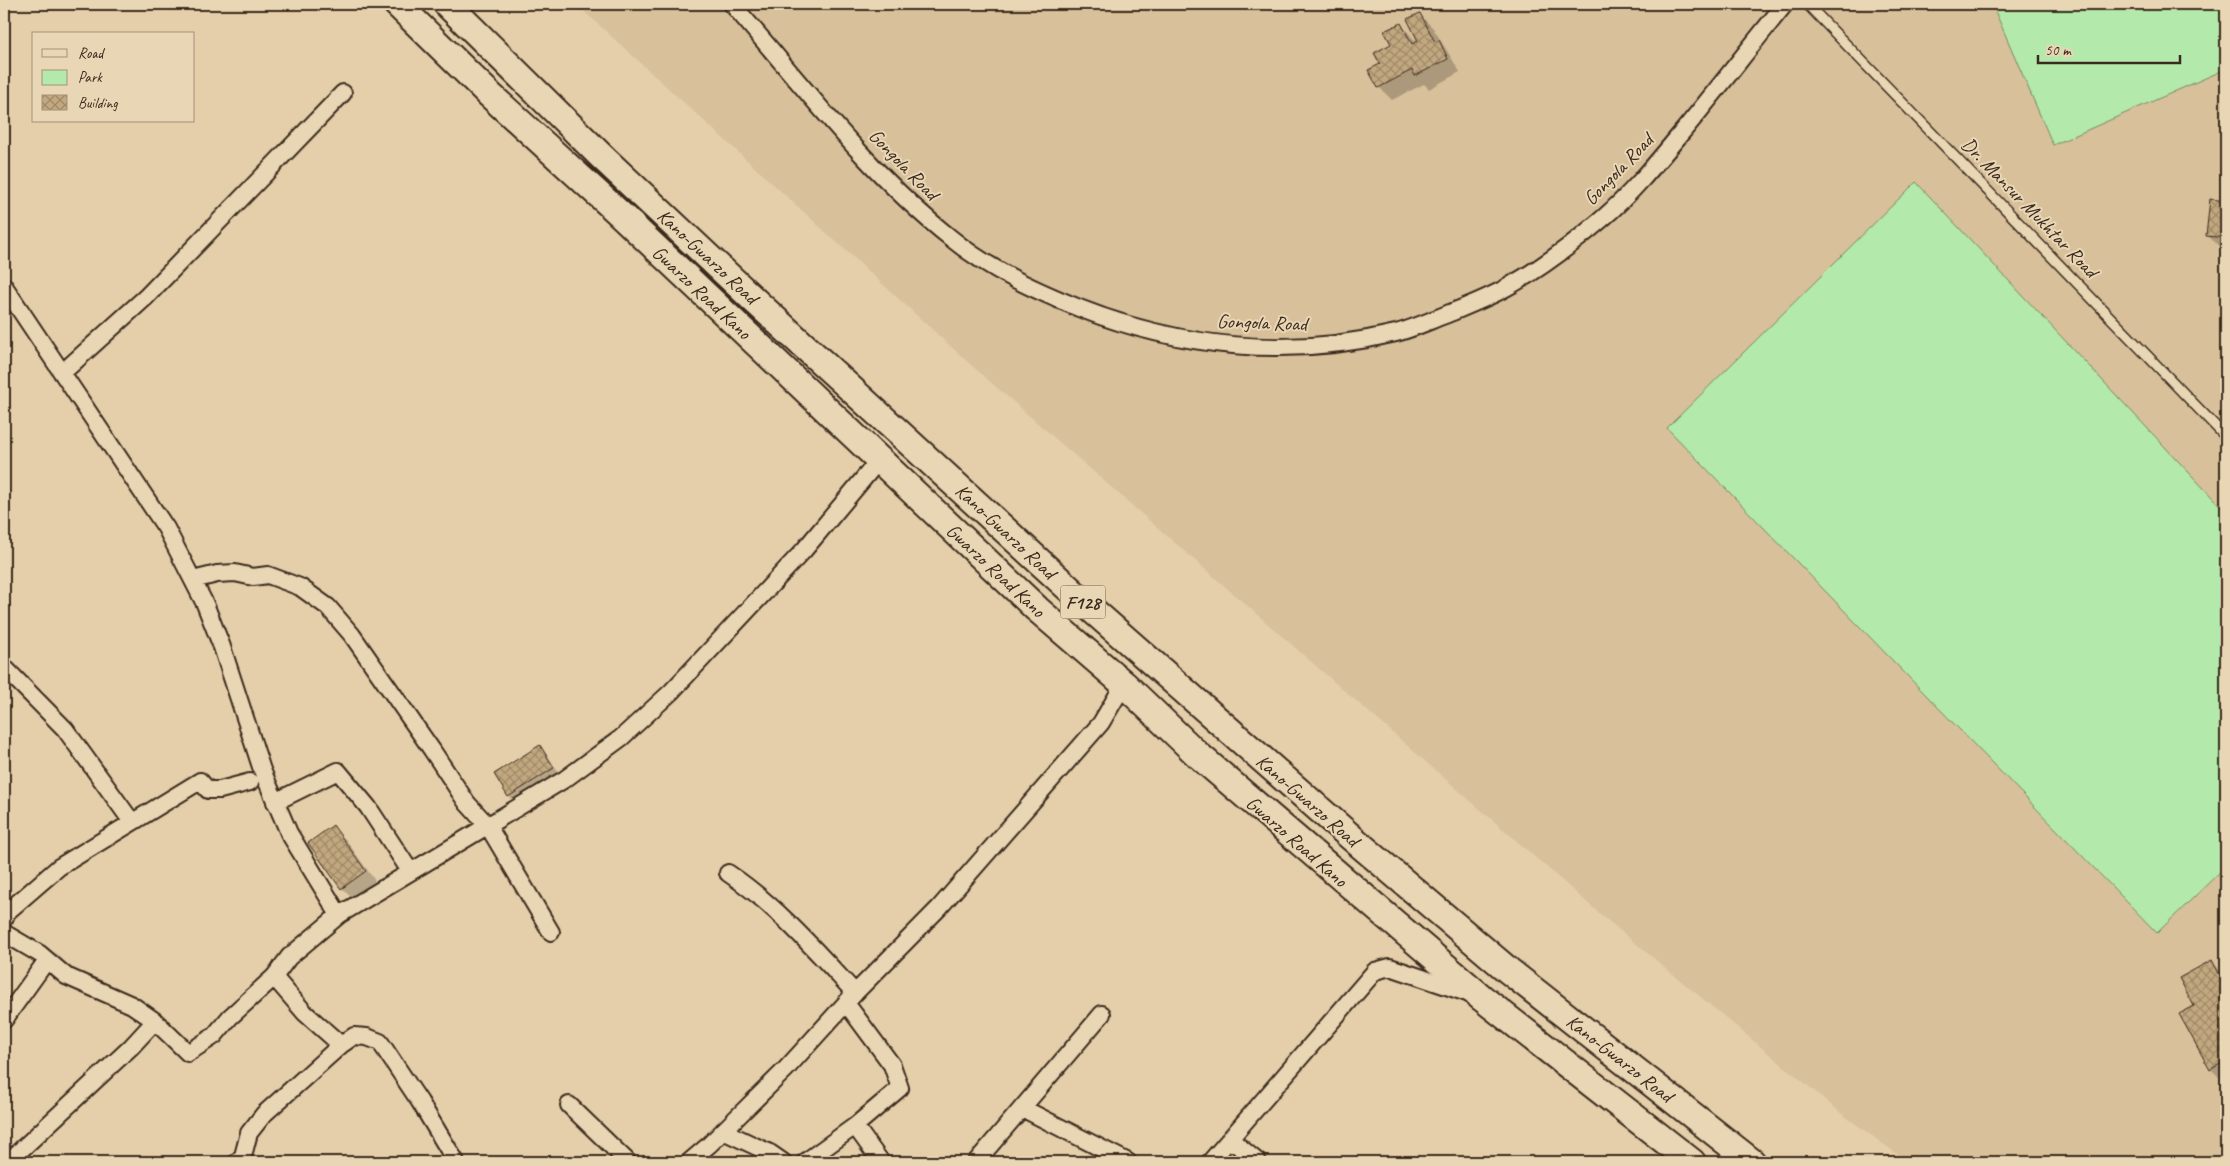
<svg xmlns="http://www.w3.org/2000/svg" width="2230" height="1166" font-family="Caveat,sans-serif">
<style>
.built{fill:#d7c09a}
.green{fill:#b3e9ab;stroke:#778a64}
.shadow{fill:#0003}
.building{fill:url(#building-cross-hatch);stroke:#3b2a1e}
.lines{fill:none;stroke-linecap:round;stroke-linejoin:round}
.service-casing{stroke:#3b2a1e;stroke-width:12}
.minor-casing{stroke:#3b2a1e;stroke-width:20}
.primary-casing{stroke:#3b2a1e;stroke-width:30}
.service{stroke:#e9d6b4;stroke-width:9}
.minor{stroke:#e9d6b4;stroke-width:16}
.primary{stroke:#e9d6b4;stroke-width:26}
.labels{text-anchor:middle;stroke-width:4;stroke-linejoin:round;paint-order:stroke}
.shield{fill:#e9d6b4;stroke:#6f5e4b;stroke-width:1}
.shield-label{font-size:19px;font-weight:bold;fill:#3b2a1e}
.street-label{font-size:20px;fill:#3b2a1e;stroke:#e9d6b4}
</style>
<defs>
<pattern id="building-cross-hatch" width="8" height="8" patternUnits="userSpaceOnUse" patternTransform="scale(1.25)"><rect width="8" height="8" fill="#c2a87f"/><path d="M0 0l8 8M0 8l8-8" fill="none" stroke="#9f8967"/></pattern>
</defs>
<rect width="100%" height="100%" fill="#e5cfaa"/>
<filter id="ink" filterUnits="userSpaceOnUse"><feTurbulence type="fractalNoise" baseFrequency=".02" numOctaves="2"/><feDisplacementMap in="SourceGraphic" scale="10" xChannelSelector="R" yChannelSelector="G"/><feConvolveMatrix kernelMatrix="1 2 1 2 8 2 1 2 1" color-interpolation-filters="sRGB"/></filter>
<g filter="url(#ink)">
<path class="built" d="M576,4H2226V1162H1908L1842,1114L1599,913L970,364Z"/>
<path class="green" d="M1992,4H2226V69L2053,145Z
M1916,182L2226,512V866L2157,933L1667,428Z"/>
<path class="shadow" d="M1599,4H1616L1614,9Z
M1420,15L1433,28L1460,72L1429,89L1424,84L1392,100L1379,87L1382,64L1401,24L1417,43L1420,41Z
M2211,201L2226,202V253L2207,235Z
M540,747L548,756L562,777L518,805L509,796L496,775Z
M333,827L346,840L378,885L355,901L342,888Z
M2211,961L2226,976V1084L2211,1069L2196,1006Z"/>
<path class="building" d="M1420,13L1435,42L1439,40L1448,59L1415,76L1412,70L1378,88L1368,70L1380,64L1374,53L1391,44L1384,31L1401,23L1412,44L1418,41L1407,19Z
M2210,199L2226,201V238L2206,236Z
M540,745L554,768L508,797L494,774Z
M333,825L366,871L341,889L308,843Z
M2212,960L2226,987V1064L2225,1061L2210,1070L2179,1014L2194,1006L2179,978Z"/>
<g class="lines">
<defs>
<path id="service" d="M1807,4L2226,437"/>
<path id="minor" d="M732,4C802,84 868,173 952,239C990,270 1035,290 1079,308C1181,348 1289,359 1396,333C1412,329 1429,321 1445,315C1467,306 1491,297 1511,285C1543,267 1574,243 1602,219C1630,195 1654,166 1678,137C1714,94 1749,48 1785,4
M4,286L166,528L205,604L222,647L262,770L289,833L339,915
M62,373L146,297L343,93
M193,580L217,574L235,573L253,577L268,575L300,587L328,607L352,635L432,750L467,803L488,826L551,932
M4,667L65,729L132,822
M275,802L338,771L368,807L410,871
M728,873C776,905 816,951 855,993
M4,919L7,912L59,867L200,781L208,790H220L250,782
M4,933L40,954L66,976L132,1005L155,1021L188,1053L214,1036L230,1017L274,977L289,957L339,915L565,779L621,738L671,692L804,550L879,460
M274,977L305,1013L341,1045L354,1036L367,1037L380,1042L420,1102L456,1162
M4,1020L47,960
M569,1105L628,1162
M1022,1108L1128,1162
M855,1126L881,1162
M723,1131L770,1153L783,1162
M1230,1139L1258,1162
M8,1162L131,1047L155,1021
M237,1162L243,1156L249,1133L264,1114L341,1045
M689,1162L709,1145L785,1070L855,993L939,908L1101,723L1124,684
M805,1162L855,1126L900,1088L892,1065L846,1003
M976,1162L1102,1014
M1210,1162L1375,971L1390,967L1470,994"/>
<path id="primary" d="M397,4L490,95L620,214L1037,609L1124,684L1197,754L1482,998L1692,1162
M447,4L600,155L754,300L1089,607L1352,838L1509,971L1752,1162"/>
</defs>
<use href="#service" class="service-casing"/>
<use href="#minor" class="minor-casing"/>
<use href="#primary" class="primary-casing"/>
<use href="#service" class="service"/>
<use href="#minor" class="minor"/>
<use href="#primary" class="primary"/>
</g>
</g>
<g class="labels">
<rect class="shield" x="1060.5" y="585.5" width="45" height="33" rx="4"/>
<g class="shield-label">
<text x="1083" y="609">F128</text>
</g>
<g class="street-label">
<text transform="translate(904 164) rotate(46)" y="7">Gongola Road</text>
<text transform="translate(1618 169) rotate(-46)" y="7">Gongola Road</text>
<text transform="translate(2030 207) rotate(46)" y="7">Dr. Mansur Mukhtar Road</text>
<text transform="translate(708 256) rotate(43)" y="7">Kano-Gwarzo Road</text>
<text transform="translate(702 292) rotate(43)" y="7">Gwarzo Road Kano</text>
<text transform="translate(1262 322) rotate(2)" y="7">Gongola Road</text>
<text transform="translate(1006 531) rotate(43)" y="7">Kano-Gwarzo Road</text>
<text transform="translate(996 570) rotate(43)" y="7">Gwarzo Road Kano</text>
<text transform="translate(1308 800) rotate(41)" y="7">Kano-Gwarzo Road</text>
<text transform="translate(1297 841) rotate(41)" y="7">Gwarzo Road Kano</text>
<text transform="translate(1620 1058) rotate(38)" y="7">Kano-Gwarzo Road</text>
</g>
</g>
<rect width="2230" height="1166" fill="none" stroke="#e9d6b4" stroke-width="20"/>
<rect x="10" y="10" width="2210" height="1146" fill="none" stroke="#3b2a1e" stroke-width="2" filter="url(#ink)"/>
<rect x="32" y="32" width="162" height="90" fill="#e9d6b4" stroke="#a39178"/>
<rect x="42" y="49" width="25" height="8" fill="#e9d6b4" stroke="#a39178"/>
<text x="78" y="58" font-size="15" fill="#3b2a1e">Road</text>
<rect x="42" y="70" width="25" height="15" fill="#b3e9ab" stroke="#a39178"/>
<text x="78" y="82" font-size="15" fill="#3b2a1e">Park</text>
<rect x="42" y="95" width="25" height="15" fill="url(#building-cross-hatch)" stroke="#a39178"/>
<text x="78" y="108" font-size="15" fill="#3b2a1e">Building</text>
<path d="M2038 55v8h142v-8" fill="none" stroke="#3b2a1e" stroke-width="2.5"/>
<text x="2045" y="55" font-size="15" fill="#3b2a1e" stroke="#e9d6b4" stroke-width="4" paint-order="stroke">50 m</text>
</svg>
